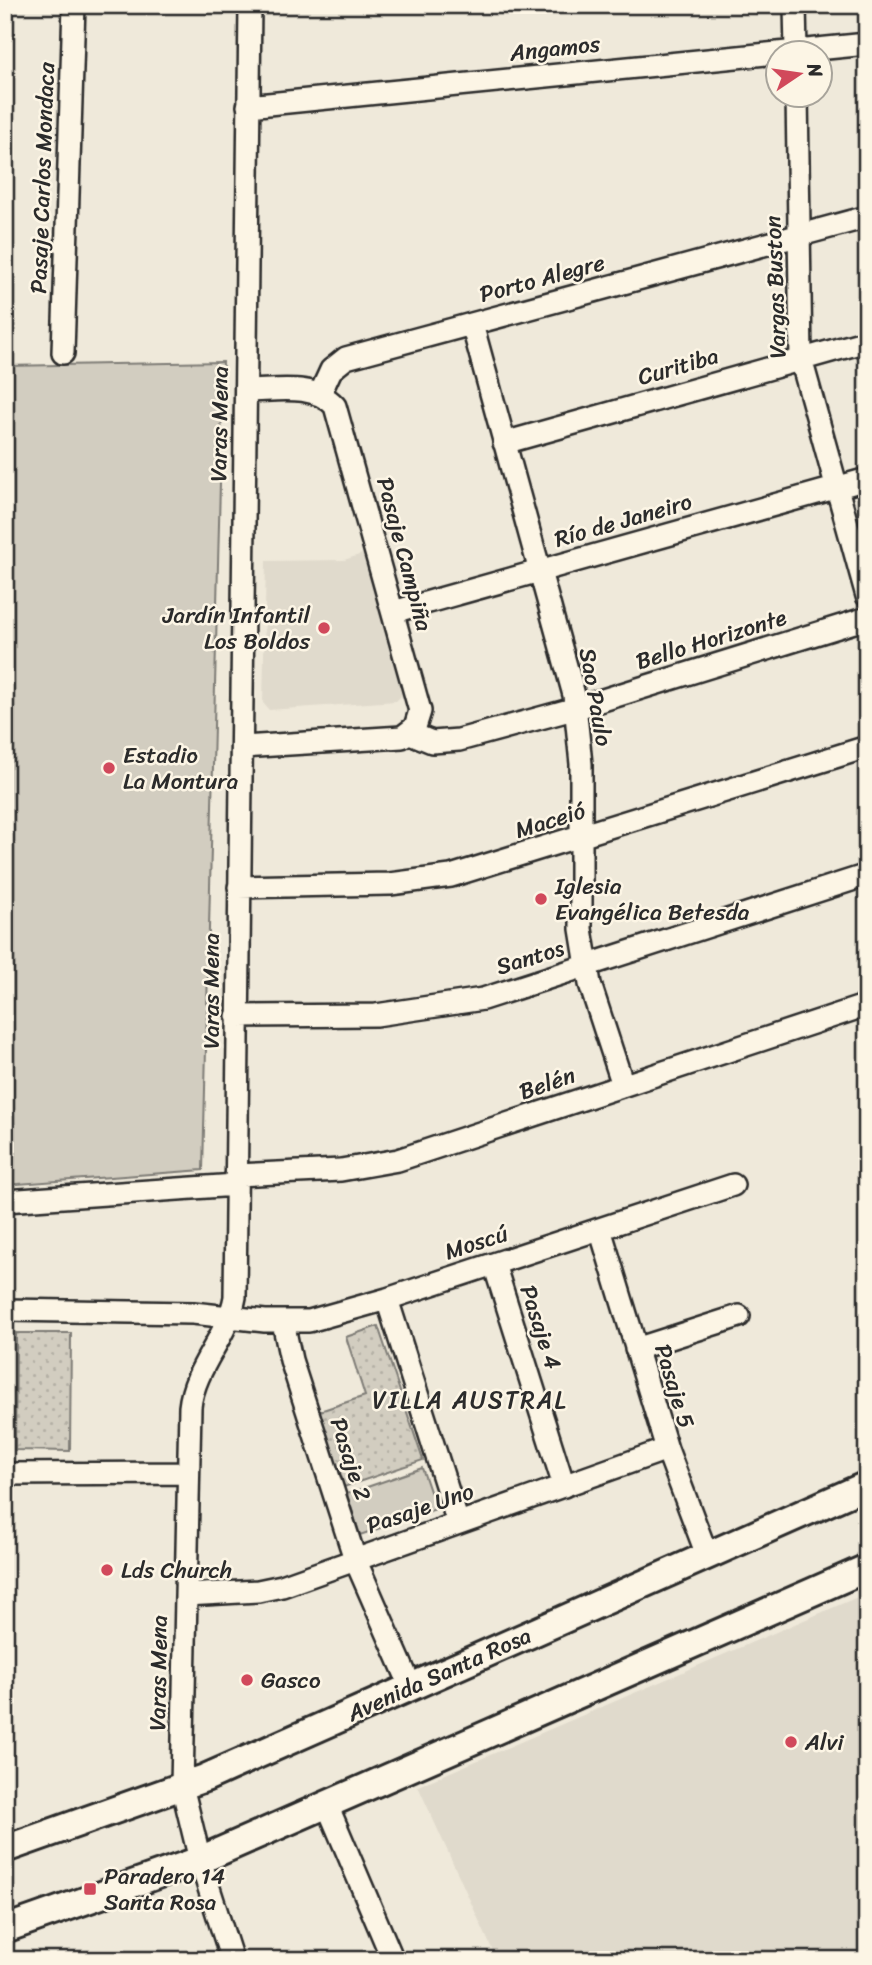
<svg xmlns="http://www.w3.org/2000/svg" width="872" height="1965" font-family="Sriracha,sans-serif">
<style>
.built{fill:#e0dacc}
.grass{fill:url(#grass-dots);stroke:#7e7c76;stroke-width:2}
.garden{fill:#d2cdc0;stroke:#7e7c76;stroke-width:2}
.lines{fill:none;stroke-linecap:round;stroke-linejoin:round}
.minor-casing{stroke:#2b2b2b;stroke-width:26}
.major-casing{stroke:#2b2b2b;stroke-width:32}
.minor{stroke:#fcf5e5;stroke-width:21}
.major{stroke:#fcf5e5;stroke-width:26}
.poi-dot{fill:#d1495b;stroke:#fcf5e5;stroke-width:2.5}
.labels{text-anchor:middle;stroke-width:5;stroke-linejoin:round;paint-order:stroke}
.street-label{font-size:23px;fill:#2b2b2b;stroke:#fcf5e5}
.poi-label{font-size:23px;fill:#2b2b2b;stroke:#fcf5e5;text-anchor:start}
.neighbourhood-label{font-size:24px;letter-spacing:2px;fill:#2b2b2b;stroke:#fcf5e5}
</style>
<defs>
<pattern id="grass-dots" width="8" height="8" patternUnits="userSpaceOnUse" patternTransform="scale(1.75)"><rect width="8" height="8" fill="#d2cdc0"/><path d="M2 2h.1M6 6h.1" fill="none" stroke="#b4b0a5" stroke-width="1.8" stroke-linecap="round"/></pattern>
</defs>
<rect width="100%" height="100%" fill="#efe9da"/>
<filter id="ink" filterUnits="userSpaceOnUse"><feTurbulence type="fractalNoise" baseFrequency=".0143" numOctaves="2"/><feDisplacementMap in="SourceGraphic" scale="14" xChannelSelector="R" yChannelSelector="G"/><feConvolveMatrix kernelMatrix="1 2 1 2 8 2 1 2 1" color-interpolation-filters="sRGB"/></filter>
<g filter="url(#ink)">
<path class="built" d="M365,553L402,695L396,701L269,710L263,703L266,561L344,560Z
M867,1593V1960H497L418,1786Z"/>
<path class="grass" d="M378,1326L423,1460L341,1488L317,1412L365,1396L346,1337Z
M16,1333H71L70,1451L15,1450Z"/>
<path class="garden" d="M223,362L203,1170L5,1185V366Z
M422,1468L436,1509L360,1535L347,1494Z"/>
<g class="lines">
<defs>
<path id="minor" d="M795,5L796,52
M797,94L801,359L867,596
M248,106L867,44
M472,324L574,695L581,764V929L590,984L623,1085
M63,353L74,5
M320,394L331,370L346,358L867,217
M504,443L867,341
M393,612L867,479
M410,733L432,742L459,740L577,708L867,618
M242,747L402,737L415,727L420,711L335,406C313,382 275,391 246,391
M239,887L390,884L451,876L867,747
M237,1016L376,1015L483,999L867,875
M236,1175L341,1170L398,1160L867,1005
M5,1201L236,1185
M600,1229L667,1449L707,1555
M494,1264L564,1486
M387,1299L458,1523
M5,1310L193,1313L265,1321H309L387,1299L733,1185
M283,1322L291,1360L355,1559L411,1687
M636,1349L739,1316
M5,1474L188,1473
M186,1595L258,1591L282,1586L667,1449
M328,1807L393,1960
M232,1960L200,1860L182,1786L190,1407C194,1367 228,1337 235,1297L250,5"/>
<path id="major" d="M5,1849L205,1778L867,1485
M5,1929L200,1860L867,1568"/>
</defs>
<use href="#minor" class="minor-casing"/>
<use href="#major" class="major-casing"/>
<use href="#minor" class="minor"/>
<use href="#major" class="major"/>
</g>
</g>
<g class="poi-dot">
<circle cx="324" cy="628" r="7"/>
<circle cx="109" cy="768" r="7"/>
<circle cx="541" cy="899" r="7"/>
<circle cx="107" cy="1570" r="7"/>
<circle cx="247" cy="1680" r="7"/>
<circle cx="791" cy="1742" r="7"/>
<rect x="83" y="1882" width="14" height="14" rx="3.5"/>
</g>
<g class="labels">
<g class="street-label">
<text transform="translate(555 48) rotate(-6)" y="8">Angamos</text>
<text transform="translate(42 178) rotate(-88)" y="8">Pasaje Carlos Mondaca</text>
<text transform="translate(542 278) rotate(-15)" y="8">Porto Alegre</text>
<text transform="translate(775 287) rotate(-92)" y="8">Vargas Buston</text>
<text transform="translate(678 366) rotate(-16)" y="8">Curitiba</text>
<text transform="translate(219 424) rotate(-89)" y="8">Varas Mena</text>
<text transform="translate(623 520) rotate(-16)" y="8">Río de Janeiro</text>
<text transform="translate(405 554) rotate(75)" y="8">Pasaje Campiña</text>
<text transform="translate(711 639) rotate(-17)" y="8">Bello Horizonte</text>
<text transform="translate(596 697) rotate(80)" y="8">Sao Paulo</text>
<text transform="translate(550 820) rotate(-17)" y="8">Maceió</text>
<text transform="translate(530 957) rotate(-17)" y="8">Santos</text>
<text transform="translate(211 991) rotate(-90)" y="8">Varas Mena</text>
<text transform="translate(547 1083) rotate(-19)" y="8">Belén</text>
<text transform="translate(476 1242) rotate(-18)" y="8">Moscú</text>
<text transform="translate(541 1327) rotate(72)" y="8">Pasaje 4</text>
<text transform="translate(675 1386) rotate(73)" y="8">Pasaje 5</text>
<text transform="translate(351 1459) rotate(72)" y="8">Pasaje 2</text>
<text transform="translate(420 1508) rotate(-19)" y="8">Pasaje Uno</text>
<text transform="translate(158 1673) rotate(-89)" y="8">Varas Mena</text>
<text transform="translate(439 1674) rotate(-24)" y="8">Avenida Santa Rosa</text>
</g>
<g class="poi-label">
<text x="310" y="623" text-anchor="end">Jardín Infantil<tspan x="310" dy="26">Los Boldos</tspan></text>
<text x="123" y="763">Estadio<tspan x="123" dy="26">La Montura</tspan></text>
<text x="555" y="894">Iglesia<tspan x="555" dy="26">Evangélica Betesda</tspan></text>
<text x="121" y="1578">Lds Church</text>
<text x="261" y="1688">Gasco</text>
<text x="805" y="1750">Alvi</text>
<text x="104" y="1884">Paradero 14<tspan x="104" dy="26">Santa Rosa</tspan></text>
</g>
<g class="neighbourhood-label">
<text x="470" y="1408">VILLA AUSTRAL</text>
</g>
</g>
<rect width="872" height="1965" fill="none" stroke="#fcf5e5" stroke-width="28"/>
<rect x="14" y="14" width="844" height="1937" fill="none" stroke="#2b2b2b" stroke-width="2.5" filter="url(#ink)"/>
<g transform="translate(799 74) rotate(77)"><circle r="33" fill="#fcf5e5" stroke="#a8a49b" stroke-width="2"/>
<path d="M0-5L12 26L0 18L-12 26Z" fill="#d1495b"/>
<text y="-10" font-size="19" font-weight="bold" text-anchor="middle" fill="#2b2b2b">N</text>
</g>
</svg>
